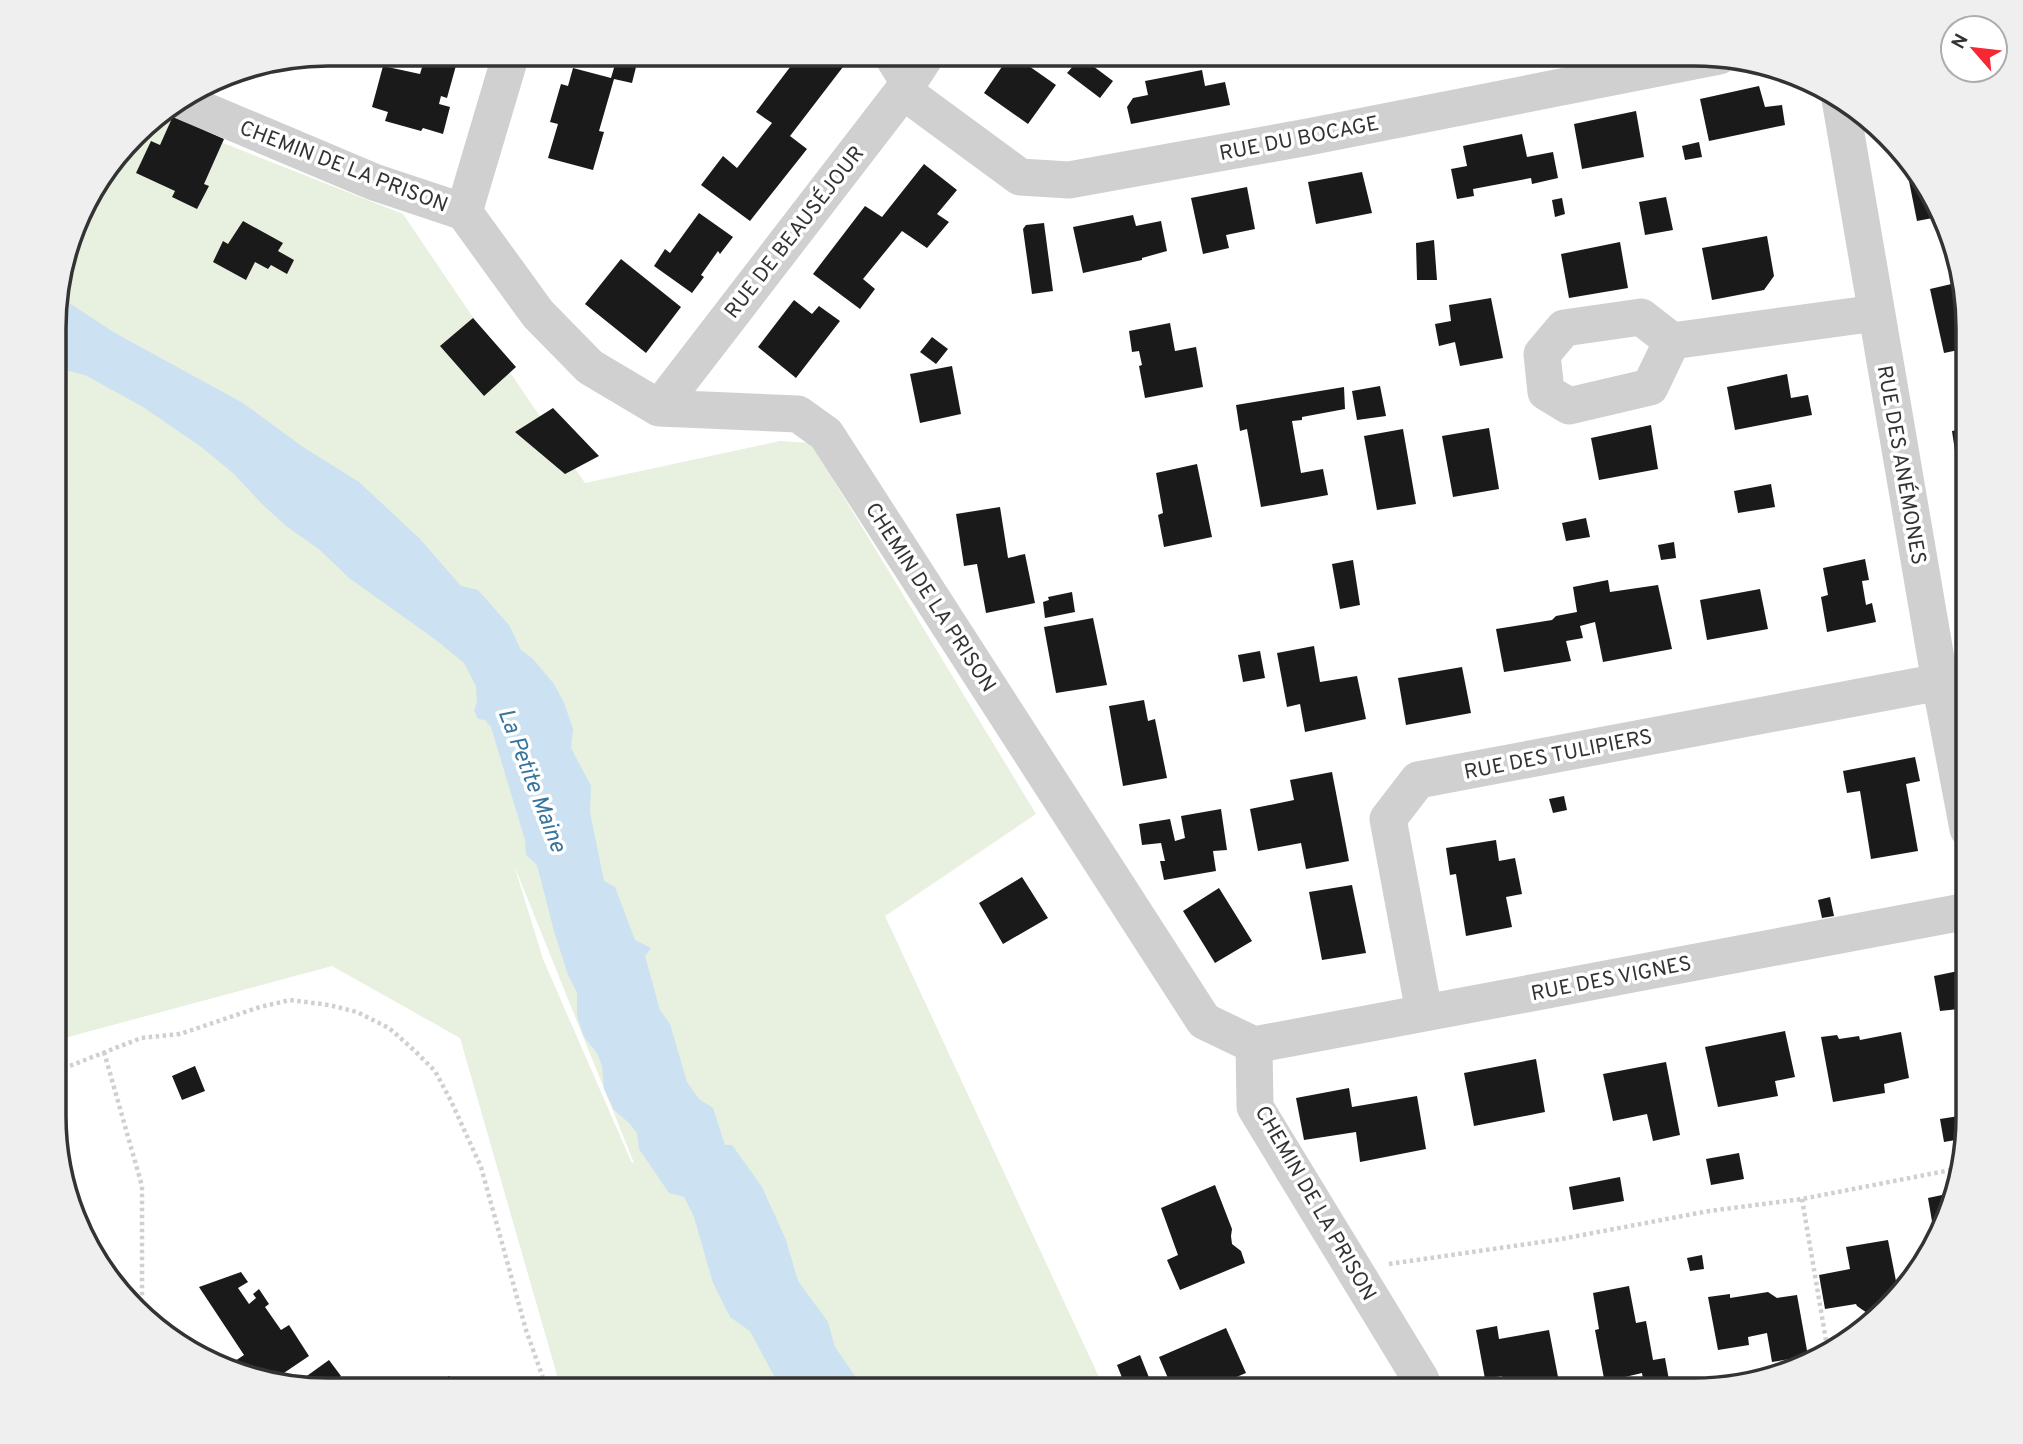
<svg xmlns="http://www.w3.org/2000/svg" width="2023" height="1444" font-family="Overpass,sans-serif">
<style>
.green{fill:#e8f0e0;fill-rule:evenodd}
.water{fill:#cce1f1}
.building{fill:#1a1a1a}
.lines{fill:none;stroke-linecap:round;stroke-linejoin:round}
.path{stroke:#d0d0d0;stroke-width:4.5;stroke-dasharray:3.5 3.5;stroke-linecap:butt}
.lane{stroke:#d0d0d0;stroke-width:18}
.street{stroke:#d0d0d0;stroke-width:37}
.labels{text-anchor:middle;stroke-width:7;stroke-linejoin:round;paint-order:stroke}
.street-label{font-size:21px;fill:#333;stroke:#fff}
.water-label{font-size:23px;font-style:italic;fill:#37749f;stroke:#fff}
.rim{fill:none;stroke:#333;stroke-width:3.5}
</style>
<rect width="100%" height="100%" fill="#fff"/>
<path class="green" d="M157,117L403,214L585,483L780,441L811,443L1036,814L885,916L1105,1390L561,1389L460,1038L332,966L57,1040V293L83,207L147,123ZM514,865L634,1163H633L631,1161L543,959Z"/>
<path class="water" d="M57,295L115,333L243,403L303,447L359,482L420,539L461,586L478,590L509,625L521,650L533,659L554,684L564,703L573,729L571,748L591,786L590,812L604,881L615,887L635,940L651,948L645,956L660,1010L670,1024L687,1082L699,1099L713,1108L725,1145H732L762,1187L786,1240L798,1281L828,1322L835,1347L864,1389H781L750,1331L730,1317L713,1283L694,1217L684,1197L669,1193L639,1149L637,1133L629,1123L614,1110L604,1089L602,1066L597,1053L584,1037L577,1016V993L568,975L554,931L537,865L526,855L525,840L491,727L485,720L478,719L474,711L477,701L476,686L464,663L436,640L349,578L320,550L286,526L262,504L233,473L200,446L143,407L85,375L57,368Z"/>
<path class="building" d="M426,54L457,62L447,98L441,96L439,104L450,107L443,134L423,128L421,131L385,121L388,112L372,107L383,66L420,74Z
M800,54H834L846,63L790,136L807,149L750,221L701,185L723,156L737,168L772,123L756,112Z
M1010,55H1013L1056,85L1028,124L984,93Z
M1081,57L1113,81L1100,98L1067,73Z
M616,61L636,67L632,83L614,79L599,131L604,132L593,170L548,158L558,124L550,122L561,84L568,86L573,68L611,78Z
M1202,70L1205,86L1225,82L1230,105L1131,124L1127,107L1133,98L1148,95L1145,81Z
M1759,86L1765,107L1782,105L1785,125L1709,141L1700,99Z
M1636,111L1644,157L1582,169L1574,124Z
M173,116L224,139L204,184L209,186L197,209L172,197L175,191L136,173L151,141L160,145Z
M1522,134L1527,157L1553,152L1558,178L1532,184L1531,178L1473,189L1474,196L1457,199L1451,169L1467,166L1463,146Z
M1699,142L1702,157L1685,160L1682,146Z
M924,164L957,190L937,214L949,222L927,248L902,231L863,279L875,289L860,309L813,274L865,206L882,217Z
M1906,166L1940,207L1943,216L1917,221Z
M1362,172L1372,213L1316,224L1308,182Z
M1247,187L1255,229L1226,235L1229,248L1203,254L1191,198Z
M1666,197L1673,230L1645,235L1639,202Z
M1562,198L1565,214L1555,217L1552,200Z
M699,213L733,237L720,254L718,251L701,275L704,277L692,293L654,266L665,249L670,253Z
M1133,215L1136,226L1161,221L1167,251L1142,258V260L1083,273L1073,227Z
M243,221L283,243L278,251L294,260L287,274L271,265L268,269L255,262L246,280L213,262L223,241L228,244Z
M1044,223L1053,291L1032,294L1023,229L1026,225Z
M1767,236L1774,276L1764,290L1712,300L1702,248Z
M1434,240L1437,280H1417L1416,243Z
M1620,242L1628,288L1569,298L1561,254Z
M621,259L681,307L646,353L585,304Z
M1960,282L1968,311V348L1944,353L1930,289Z
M1491,298L1503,358L1460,366L1455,342L1439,346L1435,324L1451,321L1449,305Z
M794,300L812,314L819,306L840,321L796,378L758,347Z
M473,318L516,367L484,396L440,346Z
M1170,323L1175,351L1196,347L1203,387L1145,398L1139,366L1142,365L1139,351L1132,352L1129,331Z
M932,337L948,349L936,364L920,352Z
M952,366L961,414L920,423L910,374Z
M1787,374L1791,398L1808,395L1812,415L1735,430L1727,387Z
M1380,386L1386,416L1357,420L1352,391Z
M1344,387L1345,409L1302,417V420L1292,421L1301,473L1323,469L1328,495L1261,507L1247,429L1240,431L1236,405Z
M553,408L599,456L565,474L515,432Z
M1651,425L1658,469L1599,480L1591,438Z
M1489,428L1499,489L1453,497L1442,436Z
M1968,428V449L1955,451L1952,431Z
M1403,429L1416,504L1377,510L1364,436Z
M1197,464L1212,537L1164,547L1158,515L1163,513L1156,473Z
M1771,484L1775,507L1738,513L1734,491Z
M1000,507L1008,558L1025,554L1035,603L986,613L977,564L964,566L956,514Z
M1586,518L1590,537L1566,541L1562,523Z
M1674,542L1676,558L1661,560L1658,545Z
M1865,559L1869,580L1862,581L1866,605L1872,603L1876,622L1827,632L1821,597L1828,595L1823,568Z
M1353,560L1360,605L1340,609L1332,564Z
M1608,580L1610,592L1658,585L1672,649L1603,662L1595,622L1580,626L1583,638L1566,641L1571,661L1504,672L1496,629L1552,620L1556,616L1577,612L1573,587Z
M1760,589L1768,629L1707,640L1700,600Z
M1072,592L1075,612L1045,618L1043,602L1049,600L1048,597Z
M1093,618L1107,685L1056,693L1044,627Z
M1314,646L1320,682L1357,676L1366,719L1305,732L1300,704L1287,707L1277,653Z
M1260,651L1265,678L1243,682L1238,655Z
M1462,667L1471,713L1406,725L1398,678Z
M1144,700L1148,721L1155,719L1167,778L1123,786L1109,706Z
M1915,757L1920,781L1906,784L1918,851L1871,859L1860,791L1847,793L1843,771Z
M1332,772L1349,861L1306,869L1301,843L1258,851L1250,809L1294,800L1290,780Z
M1564,796L1567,810L1553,813L1549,799Z
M1221,809L1227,850L1213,851L1216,871L1164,880L1160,861H1165L1161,843L1142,845L1139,824L1170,819L1175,841L1185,838L1181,816Z
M1496,840L1499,861L1515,858L1522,894L1506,897L1512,927L1466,936L1456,874L1450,875L1446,848Z
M1022,877L1048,918L1003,944L979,903Z
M1352,885L1366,953L1322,960L1309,892Z
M1219,888L1252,941L1215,963L1183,911Z
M1830,897L1834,916L1822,918L1818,900Z
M1968,969V1008L1940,1011L1934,976Z
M1785,1031L1795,1077L1775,1081L1778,1096L1718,1107L1705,1047Z
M1901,1032L1909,1078L1884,1084L1885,1093L1833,1102L1821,1037L1837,1035L1839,1039L1859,1036L1860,1040Z
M1536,1059L1545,1112L1474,1126L1464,1073Z
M1666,1062L1680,1135L1653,1141L1647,1114L1613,1121L1603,1074Z
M195,1066L205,1091L182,1100L172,1076Z
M1349,1088L1352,1107L1417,1096L1426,1149L1360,1162L1356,1132L1304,1140L1296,1098Z
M1965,1115L1968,1132L1967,1138L1944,1142L1940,1119Z
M1739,1153L1744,1179L1711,1185L1706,1159Z
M1620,1177L1624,1201L1573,1210L1569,1187Z
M1215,1185L1232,1229L1231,1236L1232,1244L1241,1251L1245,1263L1180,1290L1167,1260L1178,1255L1161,1208Z
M1956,1192L1954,1204L1942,1225L1933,1227L1928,1198Z
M1888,1240L1896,1281L1905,1288L1873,1315H1870L1857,1306L1856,1304L1825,1309L1819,1275L1850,1269L1846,1247Z
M1702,1255L1704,1269L1690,1271L1687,1258Z
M241,1272L248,1282L238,1288L249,1304L256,1298L253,1294L259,1289L269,1304L265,1307L281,1330L289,1325L309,1356L272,1381L240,1375L226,1367L244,1355L199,1287Z
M1629,1286L1636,1323L1646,1321L1653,1360L1665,1358L1669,1380L1644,1385L1642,1373L1625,1377L1626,1381L1605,1384L1595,1330L1599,1329L1593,1293Z
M1768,1292L1777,1298L1797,1295L1808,1356L1772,1362L1767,1333L1748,1337L1749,1345L1718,1350L1708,1297L1730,1294V1298Z
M1497,1326L1499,1339L1549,1330L1558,1377L1531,1382L1530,1377L1503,1381L1502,1376L1485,1379L1476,1330Z
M1226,1328L1246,1373L1215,1386L1214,1382L1196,1390H1173L1159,1357Z
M1140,1355L1154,1390H1127L1117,1365Z
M329,1360L341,1376L323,1389H312L304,1378Z
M449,1376L462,1388L435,1389L434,1386Z"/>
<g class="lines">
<path class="path" d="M104,1052L142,1186V1311
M57,1071L141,1038L180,1034L260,1007L290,1000L329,1005L357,1012L389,1028L415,1051L435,1071L451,1101L481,1167L526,1330L547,1389
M1802,1199L1828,1352
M1389,1264L1556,1240L1709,1211L1802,1199L1961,1168"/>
<path class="lane" d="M880,54L903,91"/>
<path class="street" d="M903,91L1020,177L1069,180L1308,137L1719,56
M1840,99L1940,682L1968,829
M182,101L374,182L464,212L538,314L590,367L659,408L798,414L826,434L1204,1021L1254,1045L1255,1107L1420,1378L1425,1390
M464,212L511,54
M1672,341L1650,387L1569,406L1546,392L1542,354L1564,328L1641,317L1672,341L1876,313
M659,408L903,91L927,54
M1424,1012L1388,819L1418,780L1940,682
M1254,1045L1968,911"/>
</g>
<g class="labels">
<g class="street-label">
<text transform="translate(1299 138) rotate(-11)" y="7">RUE DU BOCAGE</text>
<text transform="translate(344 166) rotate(21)" y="7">CHEMIN DE LA PRISON</text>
<text transform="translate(794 232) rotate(-52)" y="7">RUE DE BEAUSÉJOUR</text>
<text transform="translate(1902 465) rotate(80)" y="7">RUE DES ANÉMONES</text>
<text transform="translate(931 597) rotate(57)" y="7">CHEMIN DE LA PRISON</text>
<text transform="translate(1558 754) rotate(-11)" y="7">RUE DES TULIPIERS</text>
<text transform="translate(1611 978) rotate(-11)" y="7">RUE DES VIGNES</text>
<text transform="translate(1316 1203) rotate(60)" y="7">CHEMIN DE LA PRISON</text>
</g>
<g class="water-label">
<text transform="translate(533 780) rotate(69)" y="8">La Petite Maine</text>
</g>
</g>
<path d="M0 0H2023V1444H0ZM328 66H1694A262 262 0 0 1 1956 328V1116A262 262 0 0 1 1694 1378H328A262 262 0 0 1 66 1116V328A262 262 0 0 1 328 66Z" fill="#efefef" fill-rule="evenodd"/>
<path class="rim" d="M328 66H1694A262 262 0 0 1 1956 328V1116A262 262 0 0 1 1694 1378H328A262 262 0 0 1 66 1116V328A262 262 0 0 1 328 66Z"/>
<g transform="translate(1974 49) rotate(298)"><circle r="33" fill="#ffffff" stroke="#adadad" stroke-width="2"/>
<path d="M0-5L12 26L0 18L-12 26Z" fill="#f62833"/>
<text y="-10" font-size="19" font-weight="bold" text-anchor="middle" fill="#333333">N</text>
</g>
</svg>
